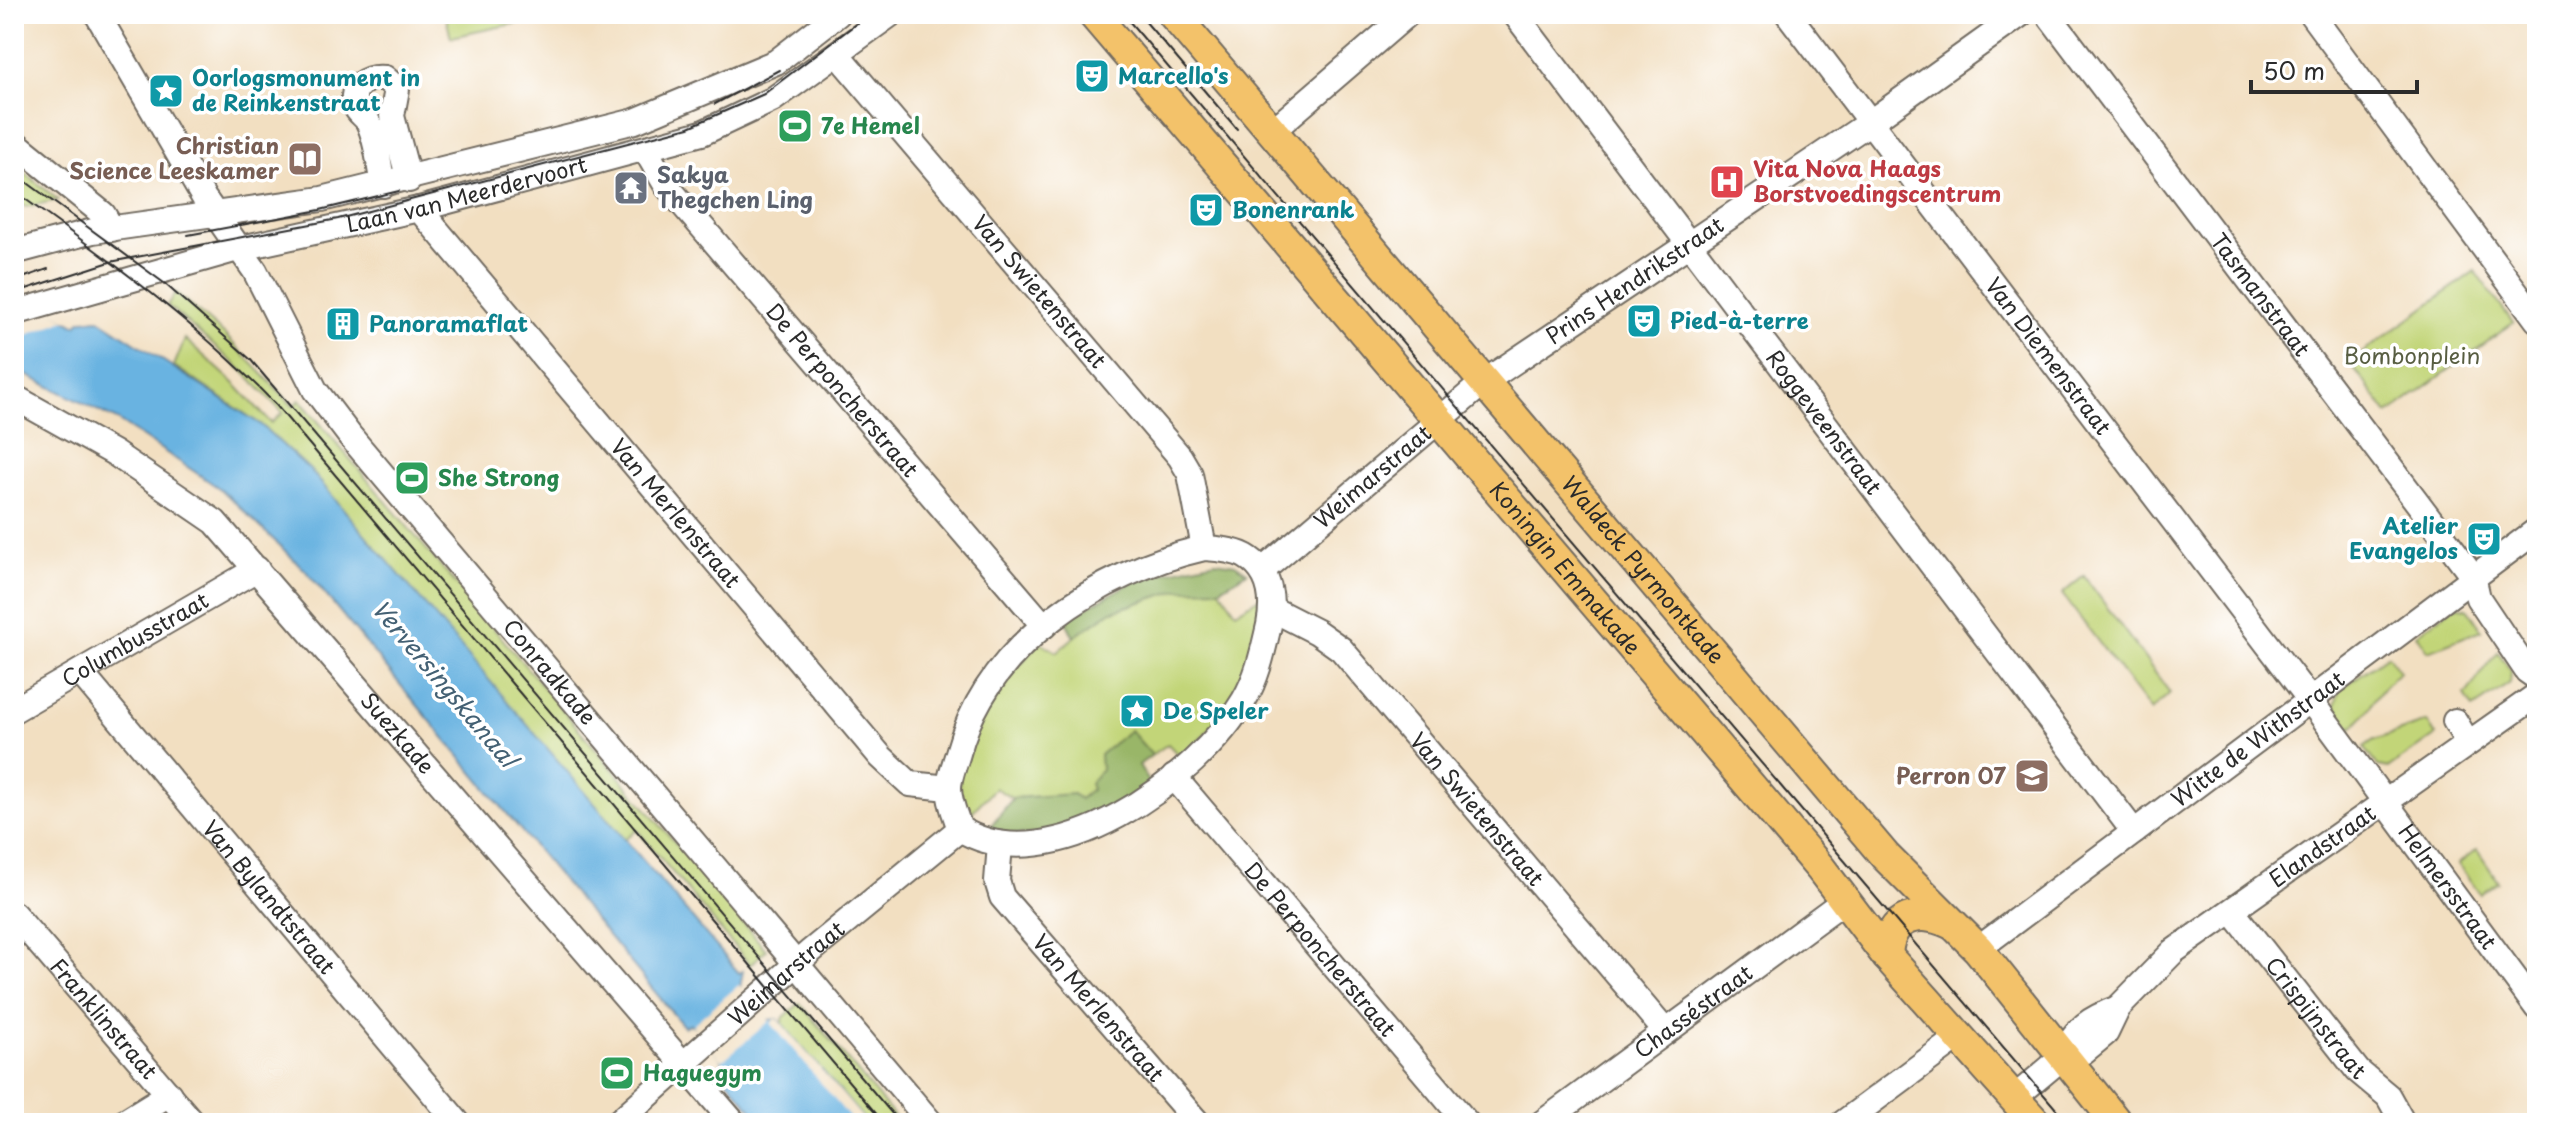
<svg xmlns="http://www.w3.org/2000/svg" width="2551" height="1137" font-family="'Playpen Sans',sans-serif">
<style>
.green{fill:#c2d578;stroke:#768052;stroke-width:2}
.forest{fill:#99b668;stroke:#62704a;stroke-width:2}
.water{fill:#69b3e1;stroke:#4a6f86;stroke-width:2}
.pier{fill:#f2dfc1}
.lines{fill:none;stroke-linecap:round;stroke-linejoin:round}
.minor-casing{stroke:#716a60;stroke-width:28}
.major-casing{stroke:#716a60;stroke-width:34}
.minor{stroke:#fff;stroke-width:24}
.major{stroke:#f3c26a;stroke-width:30}
.tram{stroke:#2b2b2b;stroke-width:2}
.labels{text-anchor:middle;stroke-width:7;stroke-linejoin:round;paint-order:stroke}
.culture-label{font-size:22px;font-weight:bold;fill:#0d838f;stroke:#fff;text-anchor:start}
.leisure-label{font-size:22px;font-weight:bold;fill:#27864d;stroke:#fff;text-anchor:start}
.education-label{font-size:22px;font-weight:bold;fill:#785e54;stroke:#fff;text-anchor:end}
.health-label{font-size:22px;font-weight:bold;fill:#be3a42;stroke:#fff;text-anchor:start}
.worship-label{font-size:22px;font-weight:bold;fill:#5b616d;stroke:#fff;text-anchor:start}
.street-label{font-size:22px;fill:#2b2b2b;stroke:#fff}
.park-label{font-size:22px;fill:#585e42;stroke:#fff}
.water-label{font-size:24px;font-style:italic;fill:#446174;stroke:#fff}
</style>
<rect width="100%" height="100%" fill="#fff"/>
<filter id="ink" filterUnits="userSpaceOnUse"><feTurbulence type="fractalNoise" baseFrequency=".0125" numOctaves="2"/><feDisplacementMap in="SourceGraphic" scale="16" xChannelSelector="R" yChannelSelector="G"/><feConvolveMatrix kernelMatrix="1 2 1 2 8 2 1 2 1" color-interpolation-filters="sRGB"/></filter>
<filter id="wash" filterUnits="userSpaceOnUse"><feTurbulence type="fractalNoise" baseFrequency=".006" numOctaves="4" result="noise"/><feDisplacementMap in="SourceGraphic" scale="32" xChannelSelector="R" yChannelSelector="G"/><feGaussianBlur stdDeviation="1.8" result="paint"/><feColorMatrix in="noise" values="0 0 0 0 0 0 0 0 0 0 0 0 0 0 0 0 0 1.4 0 .05"/><feComposite in="paint" operator="in"/></filter>
<g filter="url(#wash)">
<rect width="100%" height="100%" fill="#f2dfc1"/>
<path class="green" d="M445,14H561L451,37Z
M14,164L58,200L26,207L17,201L14,204Z
M2475,271L2513,323L2388,414L2350,362Z
M176,293L225,335L293,406L300,400L766,950L750,965L637,830L624,840L311,471L260,424L174,366L185,339L235,384L271,423L283,413L244,372L167,305Z
M1216,561L1247,572L1220,589L1236,612L1261,597L1259,644L1225,712L1182,759L1168,744L1139,764L1115,809L1012,798L995,788L967,817C947,791 968,728 986,704C1002,682 1022,663 1040,642L1057,652L1074,637L1065,619Z
M2084,576L2170,693L2151,711L2062,594Z
M2455,606L2467,608L2482,630L2428,651L2417,634Z
M2498,652L2511,671L2510,683L2473,708L2465,695Z
M2388,655L2400,672C2376,689 2370,715 2351,728L2335,707L2339,690Z
M2427,722L2436,735L2389,768L2378,766L2364,747L2374,740Z
M2477,850L2498,881L2480,894L2458,864Z
M800,1003L900,1123H867L782,1024L784,1017Z"/>
<path class="forest" d="M1216,561L1235,564L1247,572L1219,589L1178,590L1110,612L1074,637L1065,619L1142,577Z
M1130,730L1152,755L1139,765L1151,785L1115,809L1051,835L984,834L1013,798L1073,794L1080,799L1092,789L1090,784L1101,770L1100,755Z"/>
<path class="water" d="M14,296L76,325L82,320L99,319L260,424L311,471L739,973L743,971L740,988L767,1020L778,1019L867,1123H763L719,1070L723,1063L720,1057L695,1027L690,1024L684,1027L306,571L222,490L117,420L14,369Z"/>
<path class="pier" d="M14,292L63,318L68,319L14,340Z
M739,985L770,1021L722,1061L692,1025Z
M775,1019H778L867,1123H854L771,1023Z"/>
</g>
<g filter="url(#ink)">
<g class="lines">
<defs>
<g id="minor">
<path id="s1" d="M97,14L204,198L255,271L315,390L350,436L931,1123"/>
<path id="s2" d="M1515,14L2134,832"/>
<path id="s3" d="M1788,14L2310,700L2537,1008"/>
<path id="s4" d="M2048,14L2473,576L2478,598L2527,671L2537,678"/>
<path d="M2311,14L2537,320"/>
<path id="s5" d="M837,54L1180,457L1190,474L1204,548"/>
<path d="M1271,132L1408,14"/>
<path d="M14,142L103,214L112,229"/>
<path id="s6" d="M646,151L666,185L1044,626"/>
<path d="M383,185C379,166 377,139 368,122C365,116 358,113 356,107C347,86 368,76 385,78L397,89L392,116L409,180"/>
<path id="s7" d="M419,209L881,757L910,784L949,788"/>
<path d="M14,252L93,231L322,199L635,121L776,62L838,14"/>
<path id="s8" d="M14,313L241,248L419,209L702,133L772,100L891,14"/>
<path id="s9" d="M14,397L114,453L215,522L734,1123"/>
<path d="M1204,548C1218,549 1233,550 1245,556C1271,571 1274,599 1269,625C1263,651 1258,676 1244,700C1198,779 1051,885 960,829C956,817 949,802 949,788C949,777 955,764 958,753C987,644 1099,572 1204,548Z"/>
<path id="s10" d="M1263,570L1484,382L1869,123L2021,14"/>
<path id="s11" d="M1272,609L1317,632L1341,649L1665,1031"/>
<path id="s12" d="M80,672L458,1123"/>
<path id="s13" d="M14,710L257,569"/>
<path d="M2455,721L2468,743"/>
<path id="s14" d="M1174,777L1467,1123"/>
<path id="s15" d="M1000,845L997,881L1002,897L1198,1123"/>
<path id="s16" d="M2232,911L2358,1071L2388,1096L2403,1123"/>
<path id="s17" d="M14,914L193,1123"/>
<path id="s18" d="M1978,949L2537,530"/>
<path d="M2064,1056C2074,1028 2091,1018 2118,1008"/>
<path id="s19" d="M2014,1098L2064,1056L2083,1052L2106,1033L2118,1008L2174,951L2537,695"/>
<path d="M122,1123L169,1094"/>
<path id="s20" d="M617,1123L811,951L960,829"/>
<path id="s21" d="M1542,1123L1845,900"/>
<path d="M1843,1123L1959,1037"/>
</g>
<g id="major">
<path id="s22" d="M1093,14L1821,869L1887,956L2036,1123"/>
<path id="s23" d="M1173,14L1885,856L1978,949L2117,1123"/>
<path d="M1887,956C1889,915 1919,908 1952,924"/>
</g>
</defs>
<use href="#minor" class="minor-casing"/>
<use href="#major" class="major-casing"/>
<use href="#minor" class="minor"/>
<use href="#major" class="major"/>
<path class="tram" d="M1123,14L2068,1123
M1139,14L1237,129
M715,104L779,70
M14,173L164,283L250,359L900,1123
M14,191C106,257 197,323 276,405L884,1123
M188,235L320,210L399,191
M14,281L48,269
M14,293L110,262L338,219L689,127L764,94L869,14"/>
</g>
</g>
<defs>
<symbol id="theatre-square" viewBox="-11 -11 22 22"><rect x="-9" y="-9" width="18" height="18" rx="4" fill="#0f9aa8" stroke="#fff"/><path d="M-5-5.5Q0-4 5-5.5V0Q5 5 0 6Q-5 5-5 0ZM-3.3-2.5H-1v1.5H-3.3ZM1-2.5H3.3v1.5H1ZM-2.8 1Q0 5.5 2.8 1Z" fill="#fff"/></symbol>
<symbol id="sight-square" viewBox="-11 -11 22 22"><rect x="-9" y="-9" width="18" height="18" rx="4" fill="#0f9aa8" stroke="#fff"/><path d="M0-6L1.8-2.2L6-1.7L2.9 1.2L3.7 5.4L0 3.3L-3.7 5.4L-2.9 1.2L-6-1.7L-1.8-2.2Z" fill="#fff"/></symbol>
<symbol id="stadium-square" viewBox="-11 -11 22 22"><rect x="-9" y="-9" width="18" height="18" rx="4" fill="#2e9e5b" stroke="#fff"/><path d="M0-5a6.5 5 0 1 0 0 10a6.5 5 0 1 0 0-10ZM-3.5-1.8h7v3.6h-7Z" fill="#fff"/></symbol>
<symbol id="library-square" viewBox="-11 -11 22 22"><rect x="-9" y="-9" width="18" height="18" rx="4" fill="#8d6e63" stroke="#fff"/><path d="M-6-4Q-3-5.5-.7-3.5V5Q-3 3-6 4ZM6-4Q3-5.5 .7-3.5V5Q3 3 6 4Z" fill="#fff"/></symbol>
<symbol id="hospital-square" viewBox="-11 -11 22 22"><rect x="-9" y="-9" width="18" height="18" rx="4" fill="#e0444e" stroke="#fff"/><path d="M-5-5h3v3.5h4V-5h3V5h-3V1.5h-4V5h-3Z" fill="#fff"/></symbol>
<symbol id="temple-square" viewBox="-11 -11 22 22"><rect x="-9" y="-9" width="18" height="18" rx="4" fill="#6b7280" stroke="#fff"/><path d="M0-6L5-2H3V0L6.5 2.5H4V6H1.5V3h-3V6H-4V2.5H-6.5L-3 0V-2H-5Z" fill="#fff"/></symbol>
<symbol id="building-square" viewBox="-11 -11 22 22"><rect x="-9" y="-9" width="18" height="18" rx="4" fill="#0f9aa8" stroke="#fff"/><path d="M-4-6H4V6H1V3H-1V6H-4ZM-2.5-4.3h1.7v1.8h-1.7ZM.8-4.3h1.7v1.8H.8ZM-2.5-1h1.7V.8h-1.7ZM.8-1h1.7V.8H.8Z" fill="#fff"/></symbol>
<symbol id="school-square" viewBox="-11 -11 22 22"><rect x="-9" y="-9" width="18" height="18" rx="4" fill="#8d6e63" stroke="#fff"/><path d="M0-5L7-2L0 1L-7-2ZM-4 1L0 2.5L4 1V4Q0 6-4 4Z" fill="#fff"/></symbol>
</defs>
<g fill-rule="evenodd">
<use href="#theatre-square" x="1072" y="56" width="40" height="40"/>
<use href="#sight-square" x="146" y="71" width="40" height="40"/>
<use href="#stadium-square" x="775" y="106" width="40" height="40"/>
<use href="#library-square" x="285" y="139" width="40" height="40"/>
<use href="#hospital-square" x="1707" y="162" width="40" height="40"/>
<use href="#temple-square" x="611" y="168" width="40" height="40"/>
<use href="#theatre-square" x="1186" y="190" width="40" height="40"/>
<use href="#theatre-square" x="1624" y="301" width="40" height="40"/>
<use href="#building-square" x="323" y="304" width="40" height="40"/>
<use href="#stadium-square" x="392" y="458" width="40" height="40"/>
<use href="#theatre-square" x="2464" y="519" width="40" height="40"/>
<use href="#sight-square" x="1117" y="691" width="40" height="40"/>
<use href="#school-square" x="2012" y="756" width="40" height="40"/>
<use href="#stadium-square" x="597" y="1053" width="40" height="40"/>
</g>
<g class="labels">
<g class="culture-label">
<text x="1118" y="84">Marcello's</text>
<text x="192" y="86">Oorlogsmonument in<tspan x="192" dy="25">de Reinkenstraat</tspan></text>
<text x="1232" y="218">Bonenrank</text>
<text x="1670" y="329">Pied-à-terre</text>
<text x="369" y="332">Panoramaflat</text>
<text x="2458" y="534" text-anchor="end">Atelier<tspan x="2458" dy="25">Evangelos</tspan></text>
<text x="1163" y="719">De Speler</text>
</g>
<g class="leisure-label">
<text x="821" y="134">7e Hemel</text>
<text x="438" y="486">She Strong</text>
<text x="643" y="1081">Haguegym</text>
</g>
<g class="education-label">
<text x="279" y="154">Christian<tspan x="279" dy="25">Science Leeskamer</tspan></text>
<text x="2006" y="784">Perron 07</text>
</g>
<g class="health-label">
<text x="1753" y="177">Vita Nova Haags<tspan x="1753" dy="25">Borstvoedingscentrum</tspan></text>
</g>
<g class="worship-label">
<text x="657" y="183">Sakya<tspan x="657" dy="25">Thegchen Ling</tspan></text>
</g>
<g class="street-label">
<text dy="8" stroke="none"><textPath href="#s8" startOffset="468">Laan van Meerdervoort</textPath></text>
<text dy="8" stroke="none"><textPath href="#s10" startOffset="472">Prins Hendrikstraat</textPath></text>
<text dy="8" stroke="none"><textPath href="#s5" startOffset="312">Van Swietenstraat</textPath></text>
<text dy="8" stroke="none"><textPath href="#s4" startOffset="352">Tasmanstraat</textPath></text>
<text dy="8" stroke="none"><textPath href="#s3" startOffset="430">Van Diemenstraat</textPath></text>
<text dy="8" stroke="none"><textPath href="#s6" startOffset="310">De Perponcherstraat</textPath></text>
<text dy="8" stroke="none"><textPath href="#s2" startOffset="512">Roggeveenstraat</textPath></text>
<text dy="8" stroke="none"><textPath href="#s10" startOffset="144">Weimarstraat</textPath></text>
<text dy="8" stroke="none"><textPath href="#s7" startOffset="398">Van Merlenstraat</textPath></text>
<text dy="8" stroke="none"><textPath href="#s22" startOffset="728">Koningin Emmakade</textPath></text>
<text dy="8" stroke="none"><textPath href="#s23" startOffset="728">Waldeck Pyrmontkade</textPath></text>
<text dy="8" stroke="none"><textPath href="#s13" startOffset="140">Columbusstraat</textPath></text>
<text dy="8" stroke="none"><textPath href="#s1" startOffset="802">Conradkade</textPath></text>
<text dy="8" stroke="none"><textPath href="#s9" startOffset="516">Suezkade</textPath></text>
<text dy="8" stroke="none"><textPath href="#s18" startOffset="350">Witte de Withstraat</textPath></text>
<text dy="8" stroke="none"><textPath href="#s11" startOffset="290">Van Swietenstraat</textPath></text>
<text dy="8" stroke="none"><textPath href="#s19" startOffset="404">Elandstraat</textPath></text>
<text dy="8" stroke="none"><textPath href="#s3" startOffset="1094">Helmersstraat</textPath></text>
<text dy="8" stroke="none"><textPath href="#s12" startOffset="294">Van Bylandtstraat</textPath></text>
<text dy="8" stroke="none"><textPath href="#s14" startOffset="226">De Perponcherstraat</textPath></text>
<text dy="8" stroke="none"><textPath href="#s20" startOffset="226">Weimarstraat</textPath></text>
<text dy="8" stroke="none"><textPath href="#s15" startOffset="200">Van Merlenstraat</textPath></text>
<text dy="8" stroke="none"><textPath href="#s21" startOffset="188">Chasséstraat</textPath></text>
<text dy="8" stroke="none"><textPath href="#s16" startOffset="136">Crispijnstraat</textPath></text>
<text dy="8" stroke="none"><textPath href="#s17" startOffset="138">Franklinstraat</textPath></text>
</g>
<g class="park-label">
<text x="2412" y="364">Bombonplein</text>
</g>
<g class="water-label">
<text transform="translate(444 684) rotate(50)" y="8">Verversingskanaal</text>
</g>
</g>
<rect width="2551" height="1137" fill="none" stroke="#fff" stroke-width="48"/>
<path d="M2251 80v12h166v-12" fill="none" stroke="#2b2b2b" stroke-width="4"/>
<text x="2263" y="80" font-size="24" fill="#2b2b2b" stroke="#ffffff" stroke-width="6" paint-order="stroke">50 m</text>
</svg>
